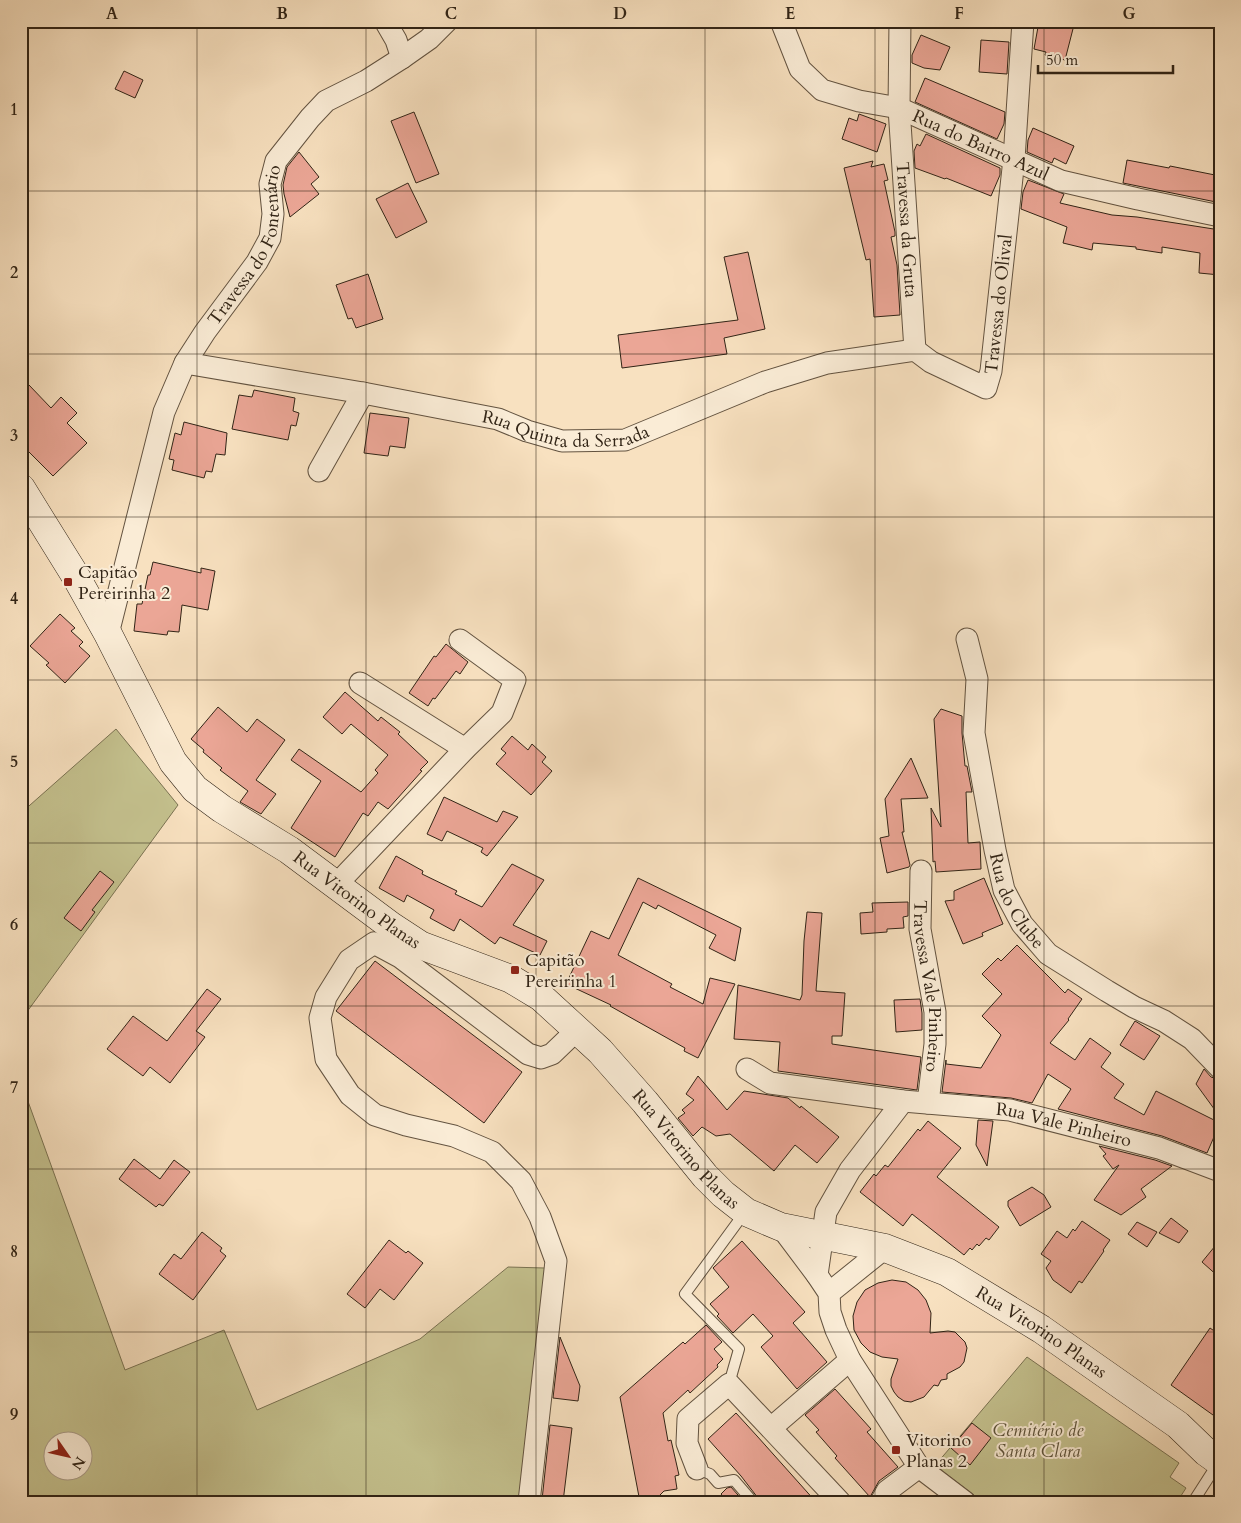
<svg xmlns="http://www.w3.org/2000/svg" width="1241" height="1523" font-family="Cardo,serif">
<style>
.green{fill:#c4c18e;stroke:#7a7252;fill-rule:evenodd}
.building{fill:#eba696;stroke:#312416}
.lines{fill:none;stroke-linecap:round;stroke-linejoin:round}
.lane-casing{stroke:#635340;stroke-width:12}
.street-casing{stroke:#635340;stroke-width:23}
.secondary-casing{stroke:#312416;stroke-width:29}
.lane{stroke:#faecd6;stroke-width:10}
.street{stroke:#faecd6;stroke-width:21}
.secondary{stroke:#faecd6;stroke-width:28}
.grid{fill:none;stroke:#312416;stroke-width:1;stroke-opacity:0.55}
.poi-dot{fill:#8f2418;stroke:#faecd6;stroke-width:2}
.labels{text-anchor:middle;stroke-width:4;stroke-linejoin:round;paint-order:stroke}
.street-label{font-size:18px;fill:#312416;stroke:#faecd6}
.poi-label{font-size:18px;fill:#312416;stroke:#faecd6;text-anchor:start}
.park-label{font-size:18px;font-style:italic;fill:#5d533a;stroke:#faecd6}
.neatline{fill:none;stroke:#312416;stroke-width:2}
.grid-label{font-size:16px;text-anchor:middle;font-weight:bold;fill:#312416}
</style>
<rect width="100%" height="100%" fill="#f8e1c0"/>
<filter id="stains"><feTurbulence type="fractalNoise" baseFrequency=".004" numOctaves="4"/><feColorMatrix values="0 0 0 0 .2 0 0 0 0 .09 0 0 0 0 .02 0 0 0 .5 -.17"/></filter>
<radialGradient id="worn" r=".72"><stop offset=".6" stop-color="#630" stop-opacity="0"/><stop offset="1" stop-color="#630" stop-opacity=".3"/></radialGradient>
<path class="green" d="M116,729L178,805L21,1020V813Z
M21,1082L125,1370L224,1330L257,1410L420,1339L508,1267L545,1268L520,1502H21ZM52,1440H82V1470H52Z
M1027,1357L1179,1463L1170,1477L1186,1488L1177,1502H983L941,1470L938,1462Z"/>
<path class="building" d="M1042,21H1075L1065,60L1045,55L1046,52L1034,49L1038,27L1040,28Z
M921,35L950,47L940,70L924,68L912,63V55Z
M981,40L1009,42L1007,74L979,72Z
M124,71L143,80L135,98L115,89Z
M925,78L1005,112L1004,124L997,139L915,102Z
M414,112L439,174L416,183L391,121Z
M859,114L886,124L877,152L842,139L849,118L857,121Z
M1033,128L1074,146L1066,164L1054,158L1052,163L1027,152L1028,140Z
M926,134L1000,168V175L991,196L946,178L945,179L915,168L914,151L917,144L920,146Z
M299,152L319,177L311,184L319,194L290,217L284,194L283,185L287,167Z
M1127,160L1169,168L1170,166L1220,176L1216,202L1123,183Z
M873,161L871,167L884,164L888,180L884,181L895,232V236L891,237L897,265L900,315L874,317L870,259L866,260L844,168Z
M1028,180L1064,194L1060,203L1112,215L1137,217L1220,230V275L1199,273L1200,253L1162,247V253L1136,249V247L1093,243L1092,250L1063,243L1067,227L1021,209L1023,192Z
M408,183L427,222L396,238L376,199Z
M748,252L765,329L724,338L727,354L622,368L618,335L738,320L724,257Z
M368,274L383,319L356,328L352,318L348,319L336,285Z
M29,385L51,408L61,397L77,413L67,423L87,443L53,476L21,444V392Z
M254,390L295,398L293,411L299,413L296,426L291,425L288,440L232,429L239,395L252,397Z
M370,413L409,418L405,448L390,446L388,456L364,453Z
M184,422L227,433L225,455L216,454L212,472L206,471L204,478L172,470L174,460L169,459L175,433L181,435Z
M153,562L201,573V568L215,571L208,610L182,605L179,632L168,631L167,635L134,631L137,604H142L148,575H150Z
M60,614L75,628L71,631L83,642L79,646L90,656L65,683L46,665L49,663L30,646Z
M446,644L468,662L460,674L456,671L435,699L433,698L428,706L409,693L434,656L436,657Z
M345,692L378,721L381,717L400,732L398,734L428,762L420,770L422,771L388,809L378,802L368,816L363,813L335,857L291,828L321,781L291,760L299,749L361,792L378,773L375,770L388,755L351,724L342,734L323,717Z
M218,707L247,732L257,719L285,740L256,780L276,794L261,814L240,802L248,791L220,770L222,768L203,752L204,750L191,739Z
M941,709L962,716V733L965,766H967L972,792H966L968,843L980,842L981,869L936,872L935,861L933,862L931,808L941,827L934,719Z
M512,736L528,750L532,744L546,757L542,762L552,771L531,795L496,764L506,753L501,749Z
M911,758L928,798L901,799L904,832H902L910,865L909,867L887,873L880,838L889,836L885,799Z
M444,797L497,822L503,811L518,817L487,856L481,852L483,848L447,831L442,841L427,834Z
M396,856L423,871L422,874L457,891L455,894L482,907L512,864L544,880L513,925L547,941L540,955L500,937L495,944L460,919L454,931L430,918L434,910L407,895L404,902L379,888Z
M100,871L114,882L92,910L95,912L81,931L64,918Z
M638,878L741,928L735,961L709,948L716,935L658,905L656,909L643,902L618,955L672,984L670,987L703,1004L710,978L735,984L698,1058L684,1051L685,1048L610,1006L611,1005L566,984L591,931L609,939Z
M984,878L1003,924L982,933L983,936L963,944L945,901L954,900V891Z
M908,902V916L903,917L904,928L887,929V932L861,934L860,913L873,912L872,903Z
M807,912L822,913L816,991L845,993L842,1036H832V1044L921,1057L917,1090L778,1071L780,1042L734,1039L738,985L800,1000L802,995L804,941Z
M1017,945L1065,993L1068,989L1082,999L1068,1019L1069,1020L1050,1043L1075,1060L1090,1038L1111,1053L1101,1067L1124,1084L1114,1098L1144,1115L1156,1091L1220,1123L1207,1153L1162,1136L1058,1109L1071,1089L1048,1074L1032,1103L1011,1098L942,1092L946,1060V1064L981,1068L1001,1035L982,1016L1002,994L982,974L998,958L1001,961Z
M375,961L522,1072L484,1123L336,1011Z
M207,989L221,999L196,1031L205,1037L170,1083L150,1067L143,1076L107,1049L133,1016L167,1041Z
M920,999L922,1013V1030L896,1032L894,1000Z
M1135,1021L1160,1036L1144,1060L1120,1045Z
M1204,1069L1211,1077L1220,1080V1117L1196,1084Z
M698,1076L727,1110L744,1091L788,1098L800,1108L801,1106L839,1137L817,1163L795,1145L774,1171L730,1134L716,1136L702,1127L693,1136L678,1118L685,1113L682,1110L694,1100L686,1094Z
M978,1120L993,1121L987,1166L976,1145Z
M928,1121L961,1148L937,1177L999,1227L989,1240L986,1238L979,1246L977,1244L972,1250L970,1248L964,1255L912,1214L903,1226L860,1192L874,1174L876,1176L885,1165L888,1167L918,1129L920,1131Z
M1099,1146L1155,1160L1172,1166L1141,1189L1146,1197L1121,1215L1094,1200L1119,1165L1113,1169L1103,1156L1106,1154Z
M134,1159L160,1179L174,1160L190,1172L163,1206L159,1204L156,1207L119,1179Z
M1032,1187L1044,1195L1051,1207L1020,1226L1008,1206V1201Z
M1171,1218L1188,1231L1179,1243L1159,1233Z
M1082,1221L1110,1240L1103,1250L1104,1251L1082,1283L1079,1281L1071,1293L1053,1280L1046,1268L1051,1261L1041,1254L1057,1231L1067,1238L1073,1229L1075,1231Z
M1137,1222L1157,1232L1147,1247L1128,1234Z
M202,1232L222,1248L220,1251L226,1256L193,1300L159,1274L174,1254L181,1259Z
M389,1240L406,1253L408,1251L423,1263L394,1300L380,1289L365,1308L347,1294Z
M1220,1240V1278L1202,1262Z
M742,1241L805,1312L793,1323L827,1362L797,1389L761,1347L773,1336L753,1314L733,1333L717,1316L719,1314L710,1304L729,1287L713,1268Z
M892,1280L906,1282L918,1290L926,1300L931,1313L930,1333L948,1331L955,1332L965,1342L967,1348L964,1362L960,1367L947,1374V1379L941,1380L938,1386L934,1385L924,1397L911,1402L904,1401L898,1397L894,1392L891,1386V1379L898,1359L882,1357L870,1352L861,1343L854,1330L853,1316L857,1302L865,1290L878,1283Z
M706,1325L722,1342L714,1349L723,1359L717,1365L718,1367L690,1393L688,1390L663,1413L668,1441L671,1440L679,1475L675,1476L677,1489L664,1491L653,1502H640L620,1397L683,1342L685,1344Z
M1210,1328L1220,1335V1420L1171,1385Z
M560,1337L580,1386L578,1401L553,1398Z
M835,1389L871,1429L867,1432L898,1467L879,1481L870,1497L835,1458L837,1456L816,1432L819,1430L805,1415Z
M736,1413L757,1436L816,1502H760L758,1498L741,1476L708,1439Z
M972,1423L991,1438L970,1465L951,1448Z
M550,1425L572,1428L563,1502L542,1500Z
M731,1487L744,1502H728L721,1494L727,1488Z"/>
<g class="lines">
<defs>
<path id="lane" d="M729,1384L739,1349L685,1294L745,1212
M697,1469L710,1474L718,1483L734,1480L753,1502
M1193,1502L1218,1463"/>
<g id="street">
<path d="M385,21L396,40L402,58"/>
<path id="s1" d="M781,21L800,69L822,90L859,101L899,108L1061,181L1138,199L1220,216"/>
<path id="s2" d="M900,21L899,108L915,350"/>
<path id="s3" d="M185,363L363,393L498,419L527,431L562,441L625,440L765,382L827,363L915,350L931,362L986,388L991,371L1014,159L1023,21"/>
<path d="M319,471L363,393"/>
<path id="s4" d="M108,634L164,412L185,363L205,332L257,262L270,238L273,214L270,184L276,161L310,118L326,101L366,81L402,58L429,39L447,21"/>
<path id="s5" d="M967,639L977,679L974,733L995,850L1004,890L1022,924L1048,954L1107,991L1134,1007L1164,1021L1192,1039L1220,1068"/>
<path d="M360,683L465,749"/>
<path id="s6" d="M921,871L920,929L935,1012V1044L928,1103"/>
<path d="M336,885L465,749L502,713L515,680L460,640"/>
<path id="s7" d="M747,1069L770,1083L903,1101L1010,1110L1159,1148L1220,1171"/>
<path d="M781,1227L817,1275L829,1293L830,1312L836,1330L850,1360L919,1467L965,1502"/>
<path d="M817,1275L826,1212L850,1170L903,1101"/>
<path d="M829,1293L885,1248"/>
<path d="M771,1428L850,1360"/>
<path d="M697,1469L687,1443L688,1419L729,1384L840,1502"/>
<path d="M529,1502L556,1261L540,1217L521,1181L492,1152L454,1136L406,1125L375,1115L350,1095L326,1059L320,1018L326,997L349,960L374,943L400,957L528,1054L541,1058L552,1054L577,1030"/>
<path d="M881,1502L887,1491L919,1467"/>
</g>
<g id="secondary">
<path id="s8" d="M21,488L75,575L108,634L173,762L195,789L222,809L289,850L391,926L420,945L511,979L541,997L600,1051L645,1102L705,1176L723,1194L746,1212L781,1227L885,1248L947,1272L1041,1329L1178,1425L1206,1452L1220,1462"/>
</g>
</defs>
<use href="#lane" class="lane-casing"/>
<use href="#street" class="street-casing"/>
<use href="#secondary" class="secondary-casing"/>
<use href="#lane" class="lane"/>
<use href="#street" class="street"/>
<use href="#secondary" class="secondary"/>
</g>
<path class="grid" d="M197,21V1502M366,21V1502M536,21V1502M705,21V1502M875,21V1502M1044,21V1502M21,191H1220M21,354H1220M21,517H1220M21,680H1220M21,843H1220M21,1006H1220M21,1169H1220M21,1332H1220"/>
<g class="poi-dot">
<rect x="63" y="577" width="10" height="10" rx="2.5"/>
<rect x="510" y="965" width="10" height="10" rx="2.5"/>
<rect x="891" y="1445" width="10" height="10" rx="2.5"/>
</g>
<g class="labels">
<g class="street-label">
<text dy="6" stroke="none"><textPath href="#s1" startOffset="251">Rua do Bairro Azul</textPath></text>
<text dy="6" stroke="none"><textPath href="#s2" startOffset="209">Travessa da Gruta</textPath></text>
<text dy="6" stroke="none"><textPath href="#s4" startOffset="419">Travessa do Fontenário</textPath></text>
<text dy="6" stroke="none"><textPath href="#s3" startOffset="920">Travessa do Olival</textPath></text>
<text dy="6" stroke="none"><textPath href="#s3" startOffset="388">Rua Quinta da Serrada</textPath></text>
<text dy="6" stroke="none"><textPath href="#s8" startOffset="545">Rua Vitorino Planas</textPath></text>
<text dy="6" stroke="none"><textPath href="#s5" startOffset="270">Rua do Clube</textPath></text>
<text dy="6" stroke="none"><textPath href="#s6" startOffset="116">Travessa Vale Pinheiro</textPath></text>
<text dy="6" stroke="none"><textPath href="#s7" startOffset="324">Rua Vale Pinheiro</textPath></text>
<text dy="6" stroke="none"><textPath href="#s8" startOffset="965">Rua Vitorino Planas</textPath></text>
<text dy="6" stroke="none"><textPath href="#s8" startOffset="1375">Rua Vitorino Planas</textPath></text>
</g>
<g class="poi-label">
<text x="78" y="578">Capitão<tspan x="78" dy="21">Pereirinha 2</tspan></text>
<text x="525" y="966">Capitão<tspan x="525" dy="21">Pereirinha 1</tspan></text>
<text x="906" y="1446">Vitorino<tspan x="906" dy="21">Planas 2</tspan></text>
</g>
<g class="park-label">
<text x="1038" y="1436">Cemitério de<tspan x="1038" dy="21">Santa Clara</tspan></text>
</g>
</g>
<rect width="1241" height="1523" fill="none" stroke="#f8e1c0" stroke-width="55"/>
<g transform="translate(68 1456) rotate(124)"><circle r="24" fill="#faecd6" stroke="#aa9c89"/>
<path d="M0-4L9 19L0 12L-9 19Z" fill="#8f2418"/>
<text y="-8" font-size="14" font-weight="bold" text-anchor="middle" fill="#312416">N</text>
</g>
<path d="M1038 65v8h135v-8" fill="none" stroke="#312416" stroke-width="2.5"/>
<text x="1046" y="65" font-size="15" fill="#312416" stroke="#faecd6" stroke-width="4" paint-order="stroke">50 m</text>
<rect x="28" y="28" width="1186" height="1468" class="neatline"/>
<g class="grid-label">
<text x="112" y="19">A</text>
<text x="282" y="19">B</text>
<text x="451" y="19">C</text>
<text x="620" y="19">D</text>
<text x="790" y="19">E</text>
<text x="959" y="19">F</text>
<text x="1129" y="19">G</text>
<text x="14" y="115">1</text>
<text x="14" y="278">2</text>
<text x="14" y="441">3</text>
<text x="14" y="604">4</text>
<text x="14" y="767">5</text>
<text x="14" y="930">6</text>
<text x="14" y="1093">7</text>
<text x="14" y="1257">8</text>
<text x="14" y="1420">9</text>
</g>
<rect width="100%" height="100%" filter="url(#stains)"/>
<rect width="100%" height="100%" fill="url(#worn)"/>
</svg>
